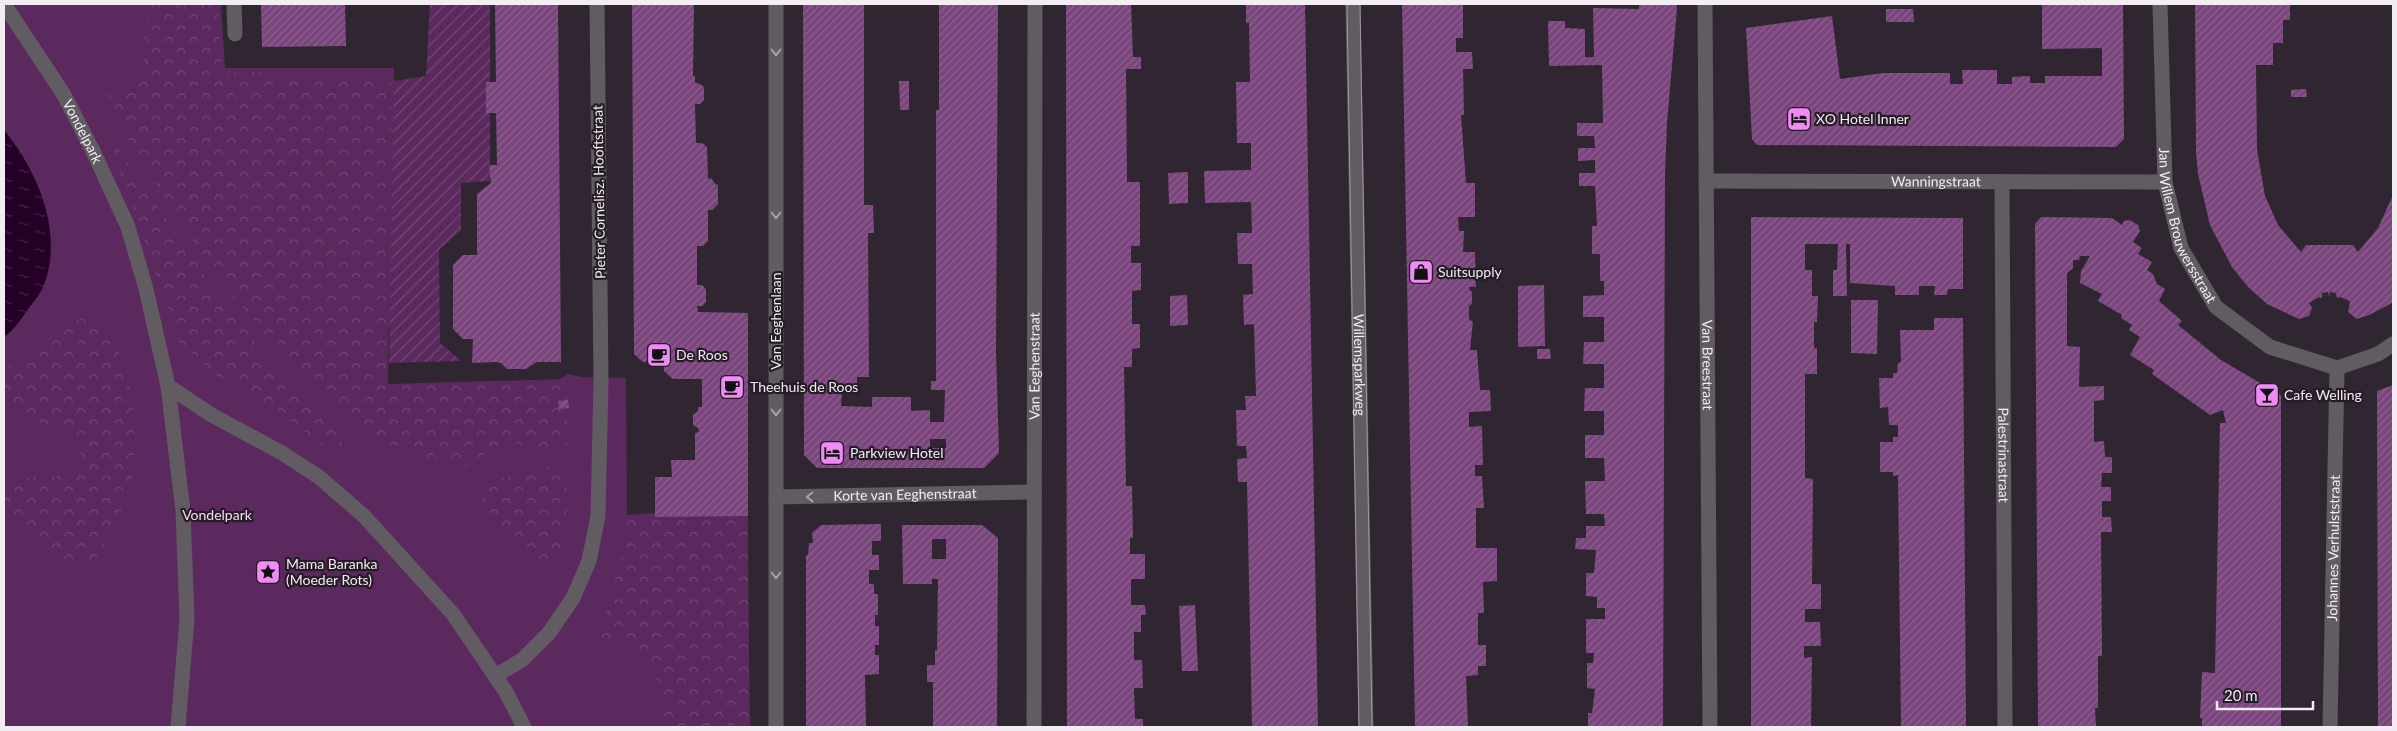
<svg xmlns="http://www.w3.org/2000/svg" width="2397" height="731" font-family="Lato,sans-serif">
<style>
.green{fill:#5b295e}
.forest{fill:url(#forest-crowns)}
.garden{fill:url(#garden-furrows)}
.water{fill:url(#water-ripples)}
.building{fill:url(#building-hatch);fill-rule:evenodd}
.lines{fill:none;stroke-linecap:round;stroke-linejoin:round}
.minor{stroke:#615c62;stroke-width:15}
.tram{stroke:#a098a0;stroke-width:1}
.oneway{stroke:#aaa4aa}
.labels{text-anchor:middle;stroke-width:4.5;stroke-linejoin:round;paint-order:stroke}
.poi-label{font-size:14px;fill:#f3ecf3;stroke:#261c27;text-anchor:start}
.street-label{font-size:14px;fill:#f3ecf3;stroke:#261c27}
.park-label{font-size:14px;fill:#f7d7f8;stroke:#261c27}
</style>
<defs>
<pattern id="forest-crowns" width="20" height="18" patternUnits="userSpaceOnUse" patternTransform="scale(1.25)"><rect width="20" height="18" fill="#5b295e"/><path d="M2 6a3 3 0 1 1 6 0M12 15a3 3 0 1 1 6 0" fill="none" stroke="#734876"/></pattern>
<pattern id="garden-furrows" width="10" height="10" patternUnits="userSpaceOnUse" patternTransform="scale(1.25)"><rect width="10" height="10" fill="#5b295e"/><path d="M-1 1l2-2M0 10L10 0M9 11l2-2" fill="none" stroke="#734876"/></pattern>
<pattern id="water-ripples" width="26" height="14" patternUnits="userSpaceOnUse" patternTransform="scale(1.25)"><rect width="26" height="14" fill="#240027"/><path d="M2 4q2-2 4 0t4 0M15 11q2-2 4 0t4 0" fill="none" stroke="#442547"/></pattern>
<pattern id="building-hatch" width="6" height="6" patternUnits="userSpaceOnUse" patternTransform="scale(1.25)"><rect width="6" height="6" fill="#7a457d"/><path d="M-1 1l2-2M0 6l6-6M5 7l2-2" fill="none" stroke="#8d6090"/></pattern>
</defs>
<rect width="100%" height="100%" fill="#302631"/>
<path class="green" d="M4,4H221L225,68H394L395,327L387,328V386L553,383L568,374L582,377L626,378L627,515L748,514L749,727H4Z"/>
<path class="forest" d="M150,4H217L222,74L253,72L391,82L388,384L568,379L567,444L537,452L518,443L495,449L465,467L429,462L415,450L388,444L369,430L295,369L223,285L144,166L105,97L145,74L143,41Z
M110,137L206,277L271,363L339,435L345,453L325,447L282,414L243,393L215,374L179,343L131,201L112,152Z
M81,318C136,332 140,435 131,480C127,499 109,543 97,557C94,561 89,563 85,566L63,561L45,548L27,524L4,516V479L55,477L86,467L75,438L18,413L4,402V368L18,362Z
M559,463C573,496 566,528 559,562C551,560 542,560 535,558C505,550 486,508 475,482L518,476Z
M657,513L747,514L750,727H662L657,678L637,649L595,639C610,599 625,559 627,515Z"/>
<path class="garden" d="M430,4H490V181L461,183V230L439,250L440,343L461,361L389,363L394,81L426,76Z"/>
<path class="water" d="M4,130C37,170 63,230 45,282C42,292 35,300 29,308C22,318 14,330 4,337Z"/>
<path class="building" d="M261,4H345L346,46L262,47Z
M495,4H558L561,362H537L526,369H507L501,363L496,362L472,363L473,339H463L453,329V265L463,255H477V194L491,183L489,165H497L496,113H486V82H496Z
M632,4H694L693,76H695V83L700,84L704,87V100L700,104H695L696,143H702L707,147L708,179L711,178L716,185L718,184V204L712,210H708V241L703,246H697V285H702L706,289V302L702,306H697L698,312L748,313V516L655,517V477H672L671,460H695V433L699,432L698,428L693,425V415L698,411V407H702V379H673L664,371L663,361L643,362L634,354Z
M803,4H864V205H873L874,233H868L869,377H857V390L842,391L841,406L872,407V397H911V411L930,410V422H944L945,390H931V381H936V110H939V4H998L996,351L999,453L984,468H817L804,455ZM930,439H946V448H930Z
M1066,4H1131L1133,57H1141V69H1126L1127,182H1140V246H1131V263H1141V290L1132,291V324H1140V348L1132,349V367H1124L1126,486H1132L1133,538H1130V554H1145V579H1131V605H1145L1146,615H1141V632H1134V660H1142L1143,688H1134L1135,719H1143V727H1067Z
M1246,4H1305L1318,727H1252L1247,482H1238L1237,459L1247,458L1246,446H1237L1236,410H1246L1245,396H1256L1254,324L1244,325L1243,295L1253,294L1252,264H1238L1237,233H1252L1251,202L1205,203L1204,171L1251,170V143H1237L1236,82H1250L1249,23H1246Z
M1402,4H1463V38H1456V52H1472L1473,69H1463L1464,115H1461L1466,183H1475V217H1458L1459,231H1464L1463,252H1475L1476,287H1469V289L1472,292V304L1469,306V319L1473,322L1470,350H1477L1480,390H1490L1491,411L1469,412V427L1482,426L1483,465H1475V476H1482L1484,508H1476V548H1497V581L1483,582L1484,613H1478V645H1486V666H1478V675L1466,676L1468,727H1415Z
M1639,4H1677V8L1667,123L1665,173L1663,727H1588V713H1592L1595,689L1587,688V663H1593L1594,653H1586V619H1605V608H1597V597L1586,596V573H1594L1596,550L1575,549L1576,538H1586V526H1605L1604,514H1586L1585,481H1605L1604,458H1585V435H1604V411H1584L1585,388H1604V364H1583L1584,342H1604V317H1583V296L1604,295V281H1600V254H1592V226H1597L1595,186H1579V173H1595V160L1578,161V148H1595L1594,136H1577V123H1603L1602,65L1549,66L1548,21H1565V28L1585,29V57H1594L1593,8L1639,9Z
M2049,4H2123L2124,139L2116,147L1757,145L1752,139L1746,28L1832,16L1840,79L1883,73H1950V84H1963L1962,70H1997V84H2012V77L2030,76V83H2045V76H2102V48L2042,49V5Z
M2195,4H2290V20H2283V43H2273V65H2256L2257,150L2265,196L2278,225L2301,252L2306,245H2353L2358,252L2378,228L2393,195L2392,303L2369,315L2357,319L2348,312L2350,302L2348,300L2340,297L2337,298L2336,293L2330,292L2329,297L2328,292L2322,293V298L2319,297L2309,303L2312,308L2309,316L2299,319L2267,304L2248,287L2232,267L2210,225L2198,174L2196,152Z
M1886,9H1913L1914,22H1886Z
M899,81H909V110H900Z
M2306,89L2307,97H2291V90Z
M1188,172V203L1169,204L1168,173Z
M1751,217L1963,218V289H1948L1947,295H1934L1935,286H1919V295H1895V286L1850,283V244H1846L1847,296H1833V270H1837L1838,244H1805V270H1812V296H1818L1817,322H1814V348H1817V374H1805V478L1813,479L1812,584H1821V609H1805V622H1820L1821,646H1804V658L1812,657L1811,727H1751Z
M2041,217L2112,218L2122,225L2124,221L2130,220L2138,225L2140,231L2133,242L2142,248L2138,254L2152,262L2147,270L2153,274L2157,284L2165,289L2159,301L2182,321L2178,325L2221,360L2262,384L2276,389L2281,396V727H2202V718H2200L2202,672L2215,673L2220,423H2226L2223,410L2210,415L2152,374L2154,370L2130,355L2140,337L2129,330L2132,325L2121,318L2122,315L2098,301L2102,294L2080,283L2081,271L2090,256H2080L2079,260H2073V268L2067,273V346L2080,347L2079,387L2104,386V400L2094,401V442L2104,441L2105,457H2112V473H2102L2101,487H2111V501H2102V517H2111L2112,532H2101L2102,656H2098V708H2095L2096,727H2038L2035,224Z
M1544,285L1545,346L1518,347V286Z
M1187,295L1188,325L1170,326V296Z
M1851,300H1878L1877,354L1851,353Z
M1934,318H1963L1966,727H1901L1898,475L1893,476V472H1880V442H1893V437H1898V425H1889L1888,407L1880,408L1879,378H1893V373H1897L1898,363L1901,362L1900,330H1934Z
M1537,349H1550L1551,359H1537Z
M2393,385V727H2378L2377,391Z
M568,400L569,408L559,409L558,401Z
M881,524V541H872V555H879V570H869V584H874V594H878V615H875V626H879V645H875V655H879V674L865,675L866,727H806V555H808L809,543H813L812,533L821,525Z
M902,525H982L998,538L997,727H933V682H927V665H935V650H937L938,579H932V584H903ZM932,539H946V559H932Z
M1195,605L1198,671H1182L1179,606Z"/>
<g class="lines">
<g class="minor">
<path id="s1" d="M4,4L64,95L93,151L128,227L146,289L168,386L183,511L187,619L178,727"/>
<path d="M234,4L235,34"/>
<path id="s2" d="M1353,4L1366,727"/>
<path id="s3" d="M1705,4L1710,727"/>
<path id="s4" d="M2160,4L2165,182L2181,248L2216,307L2270,347L2337,368L2378,354L2393,344"/>
<path id="s5" d="M1706,181L2165,182"/>
<path id="s6" d="M2002,183L2005,727"/>
<path d="M168,386L210,414L282,453L319,477L364,516L453,614L506,692L524,727"/>
<path id="s7" d="M776,497L1034,492"/>
<path d="M495,676L522,660L549,633L573,598L589,561L598,516L601,381L597,4"/>
<path d="M776,727V4"/>
<path id="s8" d="M1034,727L1035,4"/>
<path id="s9" d="M2330,727L2337,368"/>
</g>
<path class="tram" d="M1347,4L1359,727
M1360,4L1372,727"/>
</g>
<defs><path id="oneway-chevron" d="M-2-3.5L2.5 0L-2 3.5" fill="none" stroke-width="1.6" stroke-linecap="round" stroke-linejoin="round" transform="scale(1.25)"/></defs>
<g class="oneway">
<use href="#oneway-chevron" transform="translate(776 52) rotate(90)"/>
<use href="#oneway-chevron" transform="translate(776 215) rotate(90)"/>
<use href="#oneway-chevron" transform="translate(776 412) rotate(90)"/>
<use href="#oneway-chevron" transform="translate(810 497) rotate(179)"/>
<use href="#oneway-chevron" transform="translate(776 575) rotate(90)"/>
</g>
<defs>
<symbol id="hotel-square" viewBox="-11 -11 22 22"><rect x="-9" y="-9" width="18" height="18" rx="4" fill="#f08bf6" stroke="#261c27"/><path d="M-6-4.5h1.5V1H6V5H4.5V3h-9V5H-6ZM-4 0a1.8 1.8 0 1 1 3.6 0ZM.5 0V-2.5h3Q6-2.5 6 0Z" fill="#111"/></symbol>
<symbol id="shop-square" viewBox="-11 -11 22 22"><rect x="-9" y="-9" width="18" height="18" rx="4" fill="#f08bf6" stroke="#261c27"/><path d="M-5-2.5h2.3a2.7 3.5 0 0 1 5.4 0H5L5.5 6h-11ZM-1.5-2.5h3a1.5 2.3 0 0 0-3 0Z" fill="#111"/></symbol>
<symbol id="cafe-square" viewBox="-11 -11 22 22"><rect x="-9" y="-9" width="18" height="18" rx="4" fill="#f08bf6" stroke="#261c27"/><path d="M-5.5-4.5H6V0H3Q3 3.5 0 3.5H-2.5Q-5.5 3.5-5.5 0ZM3-3.2v2h1.7v-2ZM-6 4.5H4V6H-6Z" fill="#111"/></symbol>
<symbol id="bar-square" viewBox="-11 -11 22 22"><rect x="-9" y="-9" width="18" height="18" rx="4" fill="#f08bf6" stroke="#261c27"/><path d="M-6-5H6L.8 .8V4.5H3.5V6h-7V4.5H-.8V.8Z" fill="#111"/></symbol>
<symbol id="sight-square" viewBox="-11 -11 22 22"><rect x="-9" y="-9" width="18" height="18" rx="4" fill="#f08bf6" stroke="#261c27"/><path d="M0-6L1.8-2.2L6-1.7L2.9 1.2L3.7 5.4L0 3.3L-3.7 5.4L-2.9 1.2L-6-1.7L-1.8-2.2Z" fill="#111"/></symbol>
</defs>
<g fill-rule="evenodd">
<use href="#hotel-square" x="1785" y="105" width="28" height="28"/>
<use href="#shop-square" x="1407" y="258" width="28" height="28"/>
<use href="#cafe-square" x="645" y="341" width="28" height="28"/>
<use href="#cafe-square" x="718" y="373" width="28" height="28"/>
<use href="#bar-square" x="2253" y="381" width="28" height="28"/>
<use href="#hotel-square" x="818" y="439" width="28" height="28"/>
<use href="#sight-square" x="254" y="558" width="28" height="28"/>
</g>
<g class="labels">
<g class="poi-label">
<text x="1816" y="124">XO Hotel Inner</text>
<text x="1438" y="277">Suitsupply</text>
<text x="676" y="360">De Roos</text>
<text x="750" y="392">Theehuis de Roos</text>
<text x="2284" y="400">Cafe Welling</text>
<text x="850" y="458">Parkview Hotel</text>
<text x="286" y="569">Mama Baranka<tspan x="286" dy="16">(Moeder Rots)</tspan></text>
</g>
<g class="street-label">
<text dy="5" stroke="none"><textPath href="#s1" startOffset="150">Vondelpark</textPath></text>
<text dy="5" stroke="none"><textPath href="#s5" startOffset="230">Wanningstraat</textPath></text>
<text transform="translate(599 192) rotate(-91)" y="5">Pieter Cornelisz. Hooftstraat</text>
<text dy="5" stroke="none"><textPath href="#s4" startOffset="226">Jan Willem Brouwersstraat</textPath></text>
<text transform="translate(776 321) rotate(-90)" y="5">Van Eeghenlaan</text>
<text dy="5" stroke="none"><textPath href="#s8" startOffset="361">Van Eeghenstraat</textPath></text>
<text dy="5" stroke="none"><textPath href="#s3" startOffset="361">Van Breestraat</textPath></text>
<text dy="5" stroke="none"><textPath href="#s2" startOffset="361">Willemsparkweg</textPath></text>
<text dy="5" stroke="none"><textPath href="#s6" startOffset="272">Palestrinastraat</textPath></text>
<text dy="5" stroke="none"><textPath href="#s7" startOffset="129">Korte van Eeghenstraat</textPath></text>
<text dy="5" stroke="none"><textPath href="#s9" startOffset="179">Johannes Verhulststraat</textPath></text>
</g>
<g class="park-label">
<text x="217" y="520">Vondelpark</text>
</g>
</g>
<rect width="2397" height="731" fill="none" stroke="#f3ecf3" stroke-width="10"/>
<path d="M2217 701v8h96v-8" fill="none" stroke="#f3ecf3" stroke-width="2.5"/>
<text x="2224" y="701" font-size="15" fill="#f3ecf3" stroke="#261c27" stroke-width="4" paint-order="stroke">20 m</text>
</svg>
